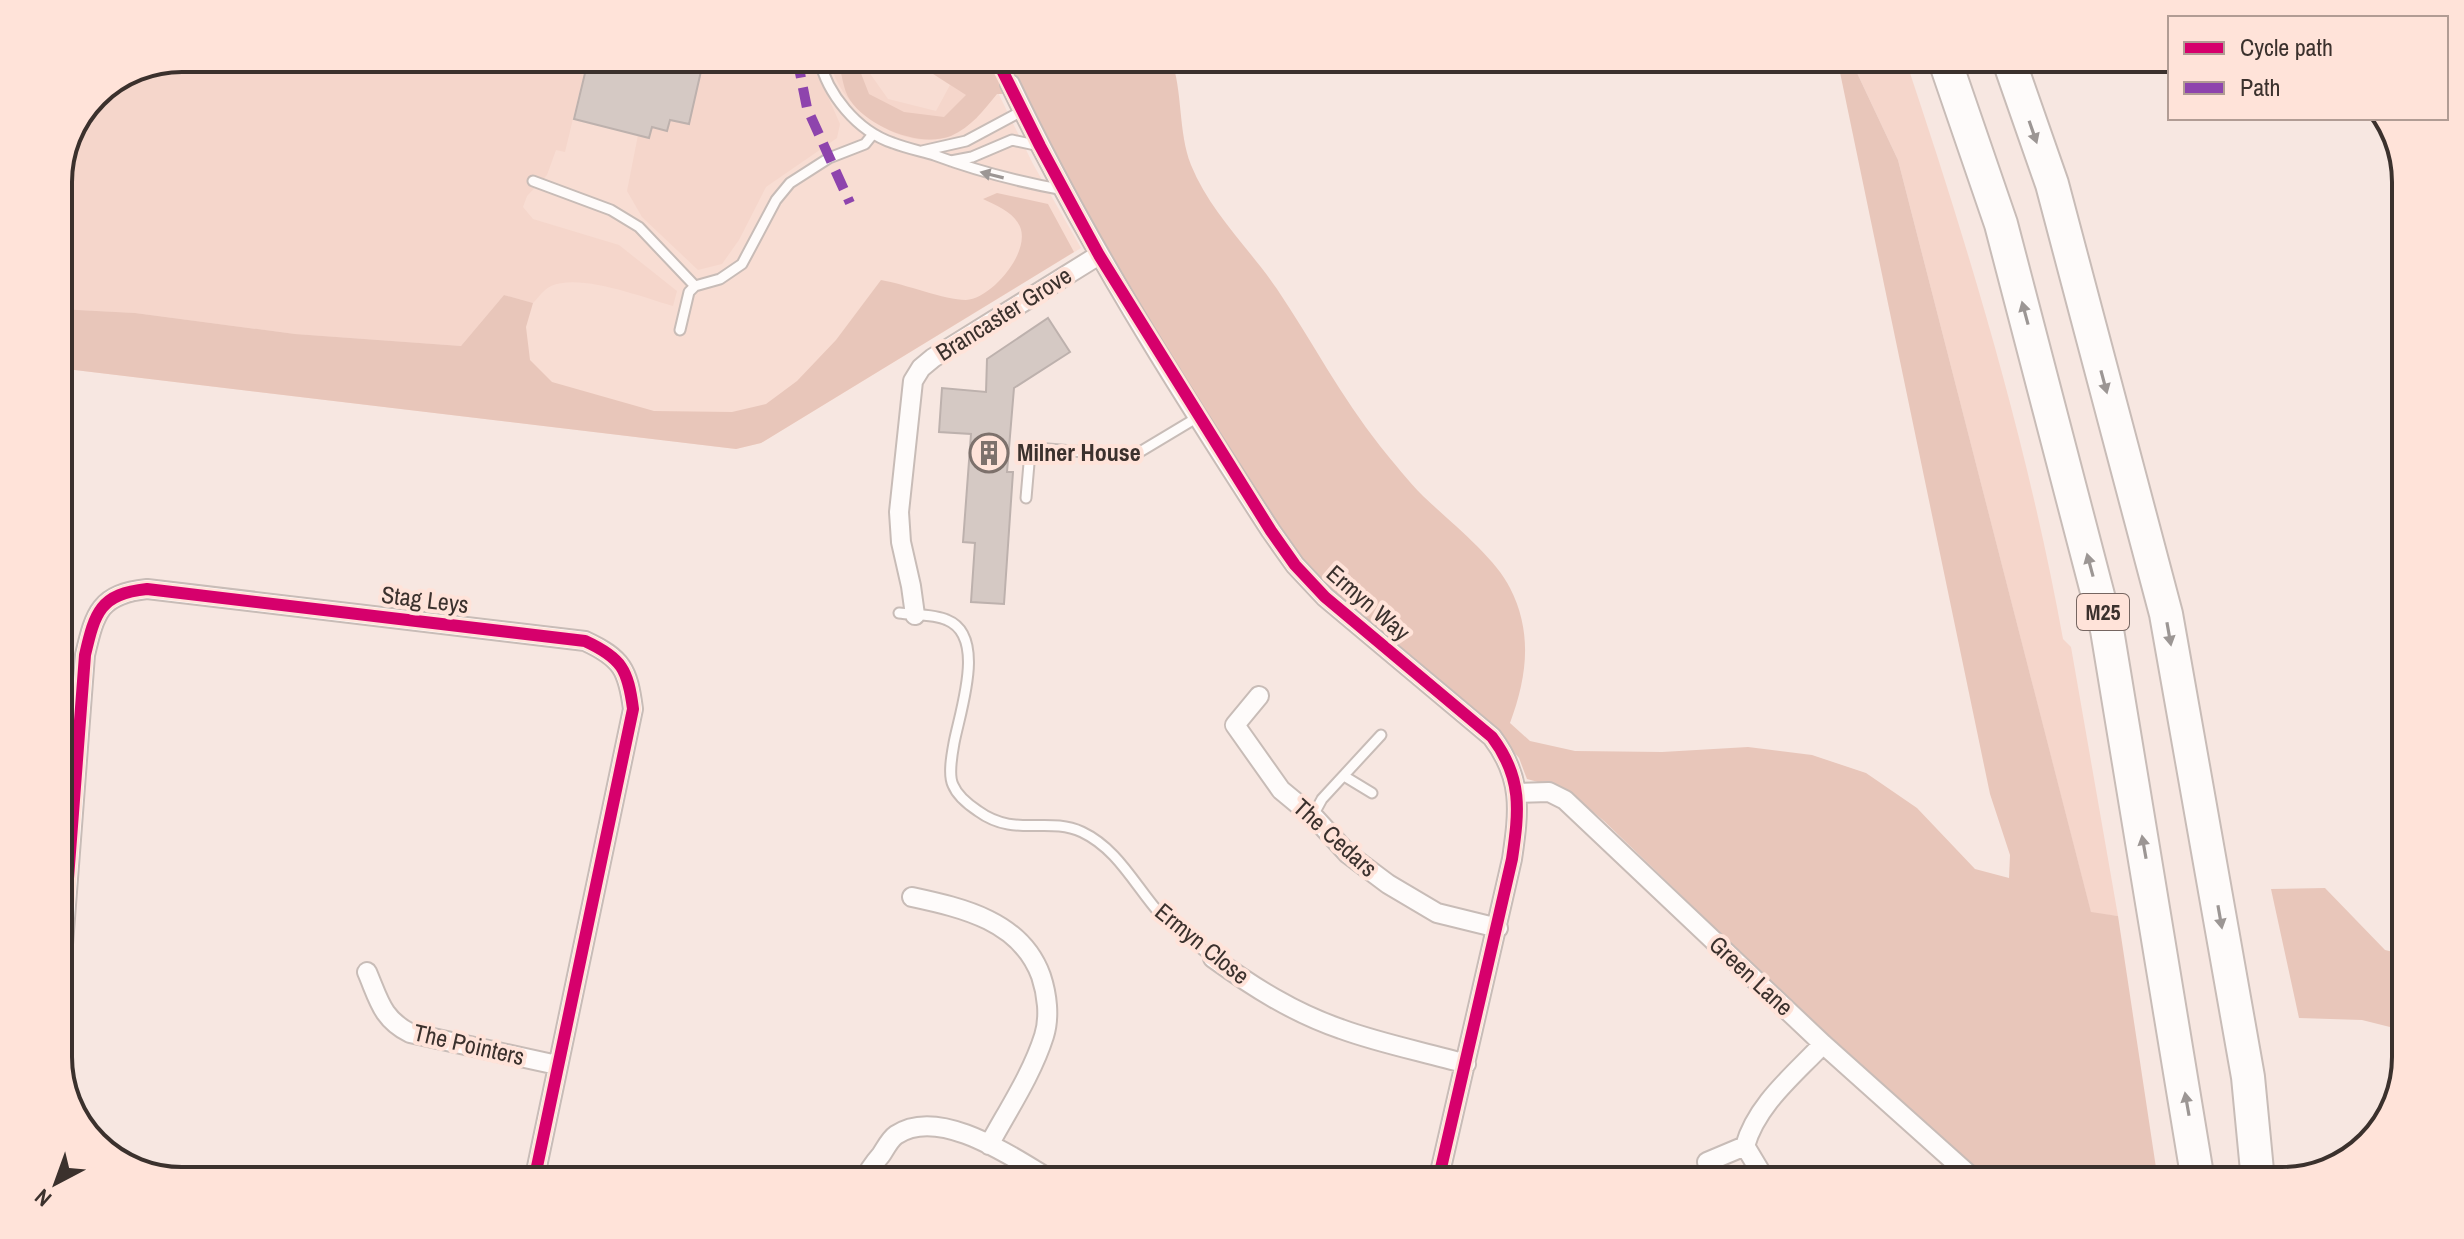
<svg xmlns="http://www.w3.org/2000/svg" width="2464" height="1239" font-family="'Archivo Narrow',sans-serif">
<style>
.built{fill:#f8ddd3}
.green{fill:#f5d6cb}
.forest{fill:#e8c6ba}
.building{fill:#d5c9c4;stroke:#bdb1ad;stroke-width:2}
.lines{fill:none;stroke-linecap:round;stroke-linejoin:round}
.service-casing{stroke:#c8bcb7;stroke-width:13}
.minor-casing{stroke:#c8bcb7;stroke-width:22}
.motorway-casing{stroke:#c8bcb7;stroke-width:36}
.service{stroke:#fefbfa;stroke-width:9}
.minor{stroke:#fefbfa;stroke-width:18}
.motorway{stroke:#fefbfa;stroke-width:32}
.quiet{stroke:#8e44ad;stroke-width:10;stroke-dasharray:20 10;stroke-linecap:butt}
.cycleway-casing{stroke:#ffe3d9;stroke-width:17}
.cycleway{stroke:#d6006c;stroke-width:12}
.oneway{fill:#9c9694}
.labels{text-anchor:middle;stroke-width:8;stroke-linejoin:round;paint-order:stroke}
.shield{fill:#ffe3d9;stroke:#766661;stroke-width:2}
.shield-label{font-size:22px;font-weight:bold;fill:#3b312d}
.street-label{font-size:24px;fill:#3b312d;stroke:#ffe3d9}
.poi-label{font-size:24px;font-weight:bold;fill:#3b312d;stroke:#ffe3d9;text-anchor:start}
.rim{fill:none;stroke:#3b312d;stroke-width:4}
</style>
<rect width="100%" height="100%" fill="#f7e7e1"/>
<path class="built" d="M182,58H981L1033,164L1081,248L761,443L736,449L58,368V174L95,94Z"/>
<path class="green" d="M182,58H579L585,69L565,152L556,150L547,175L527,196L523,207L533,219L619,245L677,291L673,306C642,297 580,273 551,286C544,289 538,298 533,303L504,295L461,346L295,334L135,313L58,309V174L95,94Z
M704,58H811L840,124L837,138L766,187L739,240L722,264L698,270L642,217L627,191L638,135L649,137L652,127L667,130L670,120L689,124Z
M828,58H863L864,65L888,99L936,111L950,85L927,70L915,58H981L977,118C969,124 960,131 951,135C917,151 868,125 847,97C838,86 832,71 828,58Z
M1850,58H1905C1969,249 2027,441 2063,639L2071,647L2118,916L2091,913L1898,160Z"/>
<path class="forest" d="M838,58H855L869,94L904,112L944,117L966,95L927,70L915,58H1171C1183,92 1178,131 1191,165C1210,212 1249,248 1277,289C1312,341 1341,397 1380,446C1394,463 1408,481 1423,496C1449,521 1495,557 1510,588C1533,633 1527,677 1510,723L1530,741L1575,751L1662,752L1748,747L1812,755L1866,773L1917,808L1975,869L2009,878L2010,855L1990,794L1837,58H1850L1898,160L2091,912L2118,916L2158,1181H1989L1836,1044L1604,821L1567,790L1527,779L1519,758L1492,727L1304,568L1252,491L1096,238L1024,94H997C984,110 971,127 951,136C920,148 868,127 850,100C843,90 841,70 838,58Z
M997,193L1048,204L1074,252L761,443L736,449L58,368V309L135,313L295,334L461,346L504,295L533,303L526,327L530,360L552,382L654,411L732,412L766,404L797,381L836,340L881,280C905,284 945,300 966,300C992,299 1035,248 1018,223C1011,211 995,205 983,199Z
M2325,888L2385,950L2406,955V1031L2362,1020L2299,1018L2271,889Z"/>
<path class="building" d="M579,58H704L689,124L670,120L667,131L652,127L649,138L574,119L586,69Z
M1048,318L1070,352L1014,388L1007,472H1013L1004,604L971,602L975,543L963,542L971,434L939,432L942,388L986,392L987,359Z"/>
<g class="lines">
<defs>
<path id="service" d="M819,58C827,94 857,131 893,143C906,148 920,151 934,155C977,171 1019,182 1064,190
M922,151L966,141L1022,111
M951,161L972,157L1012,140L1040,146
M533,181L611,210L639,227L695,286
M680,330L689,292L695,286L720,279L742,264L776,200L790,183L829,158L865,144L873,134
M1026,498L1030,452L1036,448L1133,456L1198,417
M899,613C913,615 934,614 947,620C987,636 960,711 954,743C952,754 948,775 953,785C957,795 969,805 978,811C1015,838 1047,816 1082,832C1118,849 1135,886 1161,915C1176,930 1196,944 1213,958
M1344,776L1372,793
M1316,819V810L1322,799L1381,735"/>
<path id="minor" d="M1010,84C1084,240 1177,386 1271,531L1295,565L1325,597L1492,737C1523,778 1519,811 1512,859L1438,1181
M915,615L911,586L901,542L899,512L913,381L921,368L933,358L1099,255
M1259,696L1235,725L1281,790L1316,819L1348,854L1388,884L1437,913L1498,928
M1517,793L1549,792L1565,800L1823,1044L1976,1181
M912,897C963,908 1021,921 1041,976C1047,994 1050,1017 1044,1036C1032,1074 1008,1110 989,1145
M1213,958C1253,987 1294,1013 1341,1029C1382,1044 1425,1052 1466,1064
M367,972C379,1000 382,1019 410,1033L557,1065
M58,1010L85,655C95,612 100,594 147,589L585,641C622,658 628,670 633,709L534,1181
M1745,1146L1766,1181
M1707,1162L1745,1146C1757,1104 1794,1075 1823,1044
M864,1181C868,1171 874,1163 881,1155C885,1149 890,1139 896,1135C940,1105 1015,1159 1053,1181"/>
<path id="motorway" d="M1944,58L2001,224L2107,630L2198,1181
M2008,58L2052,184L2166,614L2248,1077L2258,1181"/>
</defs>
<use href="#service" class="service-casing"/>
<use href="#minor" class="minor-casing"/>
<use href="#motorway" class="motorway-casing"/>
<use href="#service" class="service"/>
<use href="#minor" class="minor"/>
<use href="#motorway" class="motorway"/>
<path class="quiet" d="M797,58L807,108L850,203"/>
<defs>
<path id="cycleway" d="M996,58L1040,146L1099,255L1271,531L1295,565L1325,597L1492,737C1523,778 1519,811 1512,859L1438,1181
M58,1010L85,655C95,612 100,594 147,589L585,641C622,658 628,670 633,709L534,1181"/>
</defs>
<use href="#cycleway" class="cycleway-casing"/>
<use href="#cycleway" class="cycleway"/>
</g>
<defs><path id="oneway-solid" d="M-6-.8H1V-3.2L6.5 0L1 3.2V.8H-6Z" transform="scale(2)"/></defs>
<g class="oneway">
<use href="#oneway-solid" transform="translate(2033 132) rotate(71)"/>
<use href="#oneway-solid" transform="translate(992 175) rotate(-166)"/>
<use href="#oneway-solid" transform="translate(2025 313) rotate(-105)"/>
<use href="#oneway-solid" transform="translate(2104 382) rotate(75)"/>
<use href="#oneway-solid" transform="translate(2090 565) rotate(-105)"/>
<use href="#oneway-solid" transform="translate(2169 634) rotate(80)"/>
<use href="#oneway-solid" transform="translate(2144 847) rotate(-100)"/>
<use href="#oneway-solid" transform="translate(2220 917) rotate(80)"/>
<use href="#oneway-solid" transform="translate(2187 1104) rotate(-100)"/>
</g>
<defs>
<symbol id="building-ring" viewBox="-11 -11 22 22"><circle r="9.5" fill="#ffe3d9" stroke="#7d716c" stroke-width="1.5"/><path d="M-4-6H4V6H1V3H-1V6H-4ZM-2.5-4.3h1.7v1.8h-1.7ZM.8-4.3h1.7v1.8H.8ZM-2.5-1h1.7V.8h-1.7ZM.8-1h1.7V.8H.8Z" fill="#7d716c"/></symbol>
</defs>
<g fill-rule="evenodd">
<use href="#building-ring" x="967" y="431" width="44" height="44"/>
</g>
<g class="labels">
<rect class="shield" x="2077" y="594" width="52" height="36" rx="6"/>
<g class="shield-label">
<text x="2103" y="620">M25</text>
</g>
<g class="street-label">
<text transform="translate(1004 314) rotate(-32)" y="8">Brancaster Grove</text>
<text transform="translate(425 600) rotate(7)" y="8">Stag Leys</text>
<text transform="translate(1368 603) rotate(41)" y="8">Ermyn Way</text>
<text transform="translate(1335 838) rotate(42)" y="8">The Cedars</text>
<text transform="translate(1202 944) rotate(39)" y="8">Ermyn Close</text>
<text transform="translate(1751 976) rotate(43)" y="8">Green Lane</text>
<text transform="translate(469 1045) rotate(13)" y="8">The Pointers</text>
</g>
<g class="poi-label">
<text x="1017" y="461">Milner House</text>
</g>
</g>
<path d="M0 0H2464V1239H0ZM182 72H2282A110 110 0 0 1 2392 182V1057A110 110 0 0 1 2282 1167H182A110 110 0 0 1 72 1057V182A110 110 0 0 1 182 72Z" fill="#ffe3d9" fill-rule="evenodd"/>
<path class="rim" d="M182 72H2282A110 110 0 0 1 2392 182V1057A110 110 0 0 1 2282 1167H182A110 110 0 0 1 72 1057V182A110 110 0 0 1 182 72Z"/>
<rect x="2168" y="16" width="280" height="104" fill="#ffe3d9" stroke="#b19c94" stroke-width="2"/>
<rect x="2184" y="42" width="40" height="12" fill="#d6006c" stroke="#b19c94" stroke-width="2"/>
<text x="2240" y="56" font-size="24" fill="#3b312d">Cycle path</text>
<rect x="2184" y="82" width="40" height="12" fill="#8e44ad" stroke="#b19c94" stroke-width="2"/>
<text x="2240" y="96" font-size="24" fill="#3b312d">Path</text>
<g transform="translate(56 1183) rotate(221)" stroke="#ffe3d9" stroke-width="6" paint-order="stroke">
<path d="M0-6L14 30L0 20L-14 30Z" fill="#3b312d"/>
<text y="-12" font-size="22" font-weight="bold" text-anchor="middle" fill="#3b312d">N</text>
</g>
</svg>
